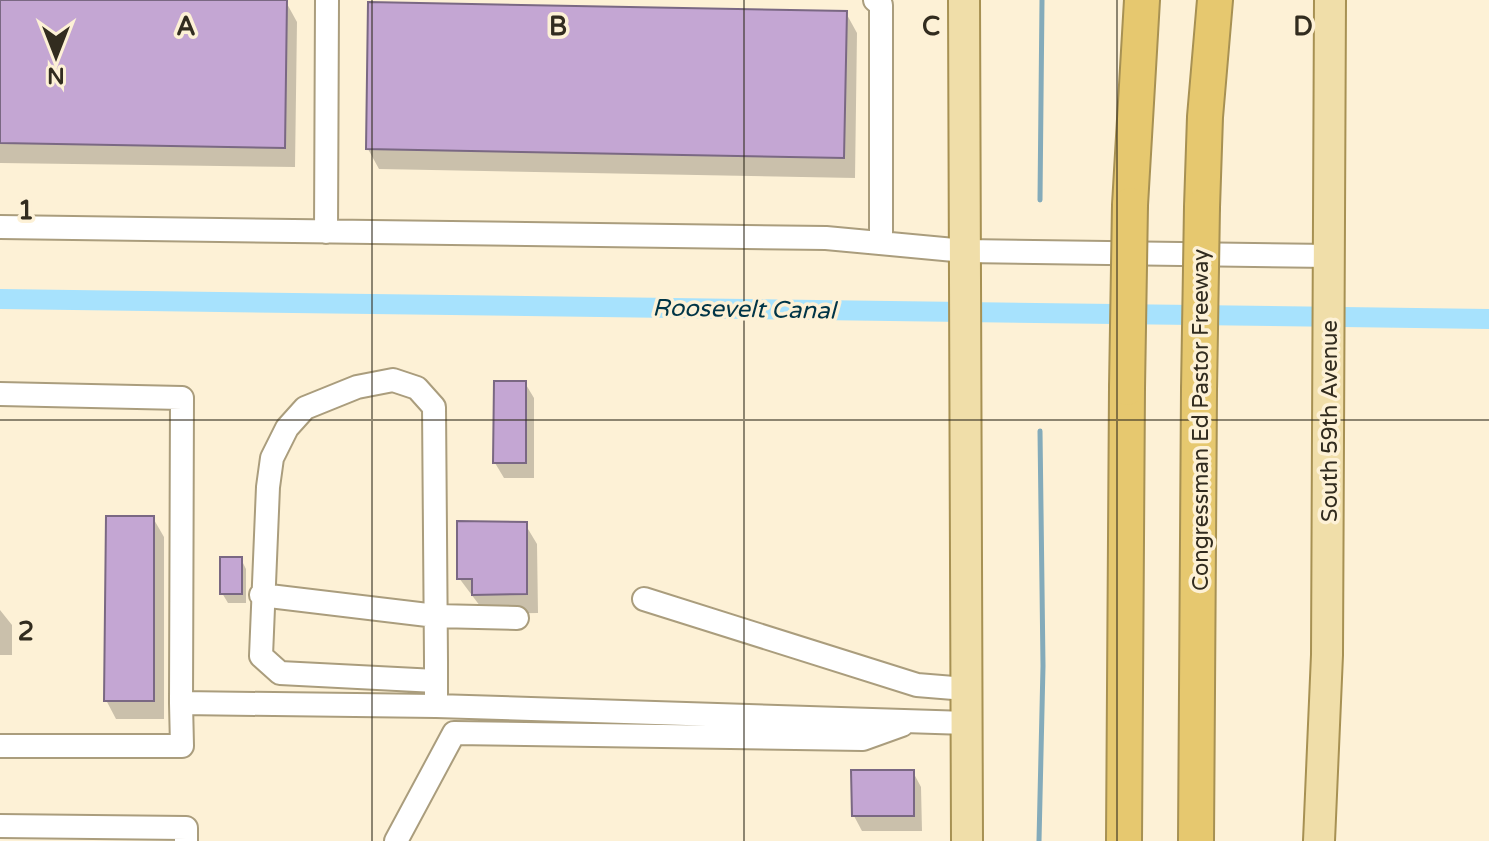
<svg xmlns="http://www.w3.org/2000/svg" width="1489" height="841" font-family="'Varela Round',sans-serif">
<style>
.shadow{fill:#0003}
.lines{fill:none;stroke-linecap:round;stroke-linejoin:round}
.stream{stroke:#84abba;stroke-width:5}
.canal{stroke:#a7e2fd;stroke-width:20}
.building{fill:#c4a6d3;stroke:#7a6883;stroke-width:2}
.minor-casing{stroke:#aa9d7d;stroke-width:26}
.major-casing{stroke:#a79153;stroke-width:34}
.highway-casing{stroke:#a79153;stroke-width:38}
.minor{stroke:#fff;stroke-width:22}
.major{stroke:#f0dea9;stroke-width:30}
.highway{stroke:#e6c86f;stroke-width:34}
.highway-bridge-casing{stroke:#a79153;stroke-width:38;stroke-linecap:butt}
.highway-bridge{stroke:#e6c86f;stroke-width:34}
.grid{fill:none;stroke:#322c1f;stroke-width:2;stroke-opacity:0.55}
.labels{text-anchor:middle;stroke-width:7;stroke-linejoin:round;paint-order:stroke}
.street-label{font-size:22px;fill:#322c1f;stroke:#fdf1d6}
.water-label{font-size:24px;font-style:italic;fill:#003547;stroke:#fdf1d6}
.grid-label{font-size:26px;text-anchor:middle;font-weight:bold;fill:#322c1f;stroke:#fdf1d6;stroke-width:7;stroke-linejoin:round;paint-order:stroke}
</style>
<rect width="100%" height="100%" fill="#fdf1d6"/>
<path class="shadow" d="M0,0L286,2L297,22L295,167L0,163Z
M846,13L857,33L855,178L379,169L368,149Z
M525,383L534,398V478H504L495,463Z
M153,518L164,537V719H116L106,700Z
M525,524L537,544L538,613L486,614L459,578Z
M241,559L246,569V603H228L222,593Z
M0,610L12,625V655H0Z
M913,772L921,787L922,831H862L854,816Z"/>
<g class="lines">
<path class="stream" d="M1040,200L1042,0
M1039,841L1043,666L1040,431"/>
<path class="canal" d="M0,299L1489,319"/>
</g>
<path class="building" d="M0,0H287L285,148L0,143Z
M368,2L847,11L844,158L366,149Z
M494,381H526V463H493Z
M106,516H154V701H104Z
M457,521L527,522V594L472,595V579H457Z
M220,557H242V594H220Z
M851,770H914V816H852Z"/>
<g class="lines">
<defs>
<path id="minor" d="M875,0L881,5V243
M0,227L826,238L965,251L1330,256
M326,232L327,0
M0,394L182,398L181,703L436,706L967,723
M261,595L436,616L517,618
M644,599L917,685L966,689
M436,681L280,673L261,656L268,487L272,458L287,428L305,408L357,387L393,380L417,388L434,407L436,661V706
M0,746H182L181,703
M0,826L186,828V841
M396,841L454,733L863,739L902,725"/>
<path id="major" d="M964,0L967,841
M1319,841L1327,655L1330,0"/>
<path id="highway" d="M1130,205L1142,0
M1202,207L1205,117L1215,0
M1124,841L1127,388
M1196,841L1199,390"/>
</defs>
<use href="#minor" class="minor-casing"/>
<use href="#major" class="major-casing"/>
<use href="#highway" class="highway-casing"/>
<use href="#minor" class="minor"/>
<use href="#major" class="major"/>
<use href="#highway" class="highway"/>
<defs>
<path id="highway-bridge" d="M1127,388L1130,205
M1199,390L1202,207"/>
</defs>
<use href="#highway-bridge" class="highway-bridge-casing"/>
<use href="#highway-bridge" class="highway-bridge"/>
</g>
<path class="grid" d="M372,0V841M744,0V841M1117,0V841M0,420H1489"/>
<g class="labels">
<g class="street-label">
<text transform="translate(1200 420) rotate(-90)" y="8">Congressman Ed Pastor Freeway</text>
<text transform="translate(1329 421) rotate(-90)" y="8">South 59th Avenue</text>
</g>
<g class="water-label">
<text transform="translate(744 309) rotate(1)" y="8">Roosevelt Canal</text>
</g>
</g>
<g class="grid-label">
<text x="186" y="35">A</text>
<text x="558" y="35">B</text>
<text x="931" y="35">C</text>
<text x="1303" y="35">D</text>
<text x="26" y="219">1</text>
<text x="26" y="640">2</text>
</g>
<g transform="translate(56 56) rotate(180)" stroke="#fdf1d6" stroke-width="6" paint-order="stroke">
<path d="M0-6L14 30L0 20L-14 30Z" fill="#322c1f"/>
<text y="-12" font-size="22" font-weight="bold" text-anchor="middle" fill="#322c1f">N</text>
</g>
</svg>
